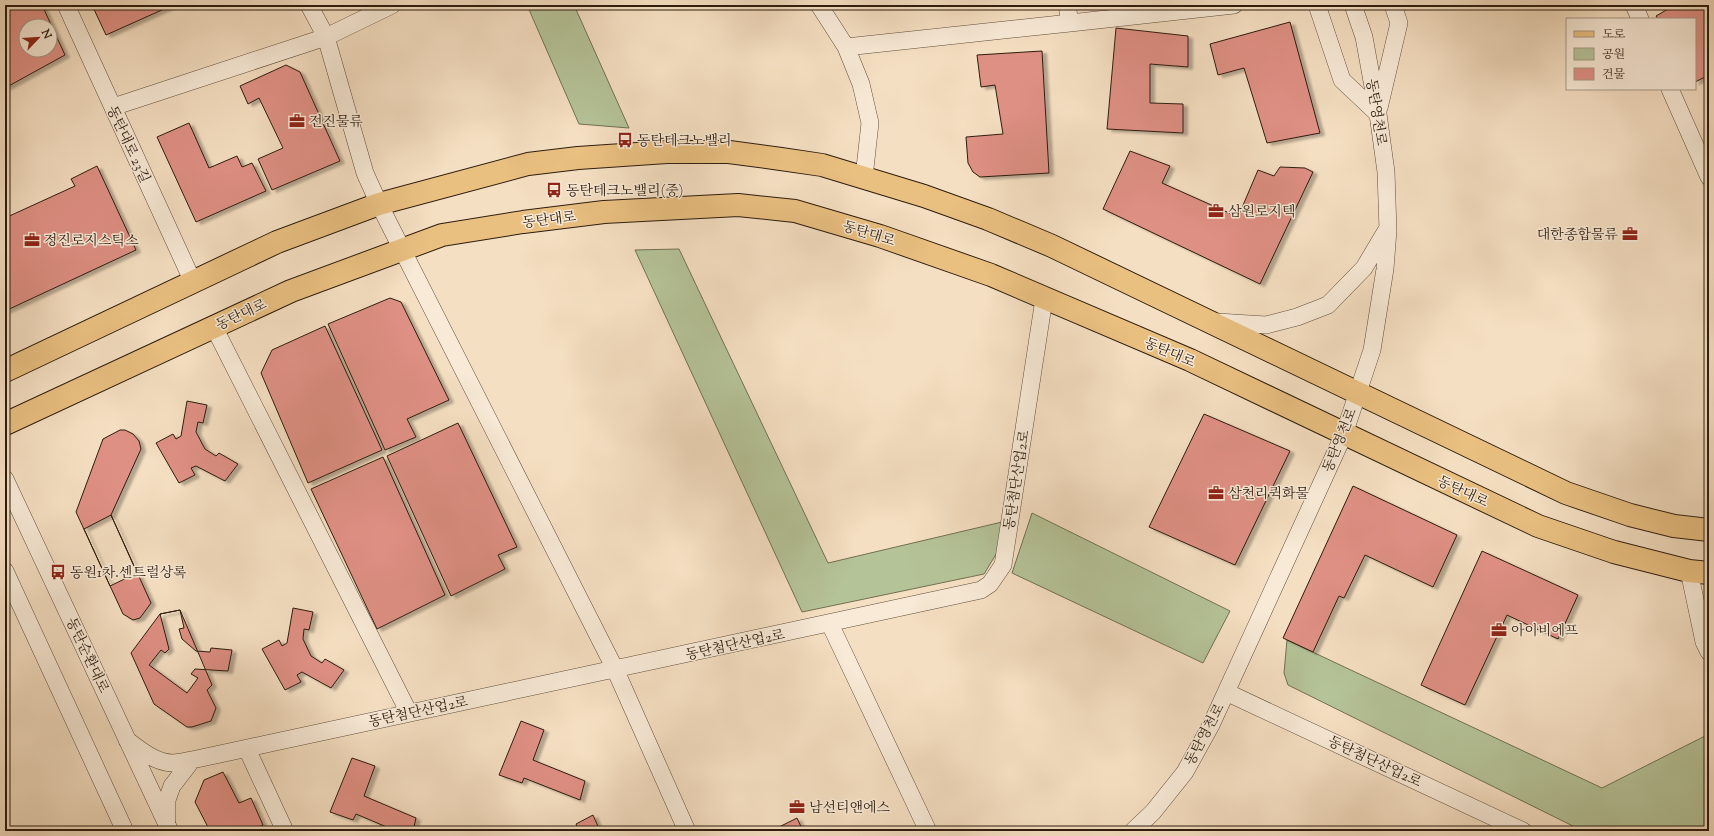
<svg xmlns="http://www.w3.org/2000/svg" width="1714" height="836" font-family="'Sorts Mill Goudy','Noto Serif KR',serif">
<style>
.green{fill:#b5c398;stroke:#717053}
.building{fill:#df9084;stroke:#2d1c0e;fill-rule:evenodd;filter:url(#shadow)}
.lines{fill:none;stroke-linecap:round;stroke-linejoin:round}
.minor-casing{stroke:#5f4d3b;stroke-width:18}
.major-casing{stroke:#2d1c0e;stroke-width:24}
.minor{stroke:#f8ead7;stroke-width:17}
.major{stroke:#eac081;stroke-width:22}
.labels{text-anchor:middle;stroke-width:3;stroke-linejoin:round;paint-order:stroke}
.street-label{font-size:14px;fill:#2d1c0e;stroke:#f8ead7}
.poi-label{font-size:14px;fill:#2d1c0e;stroke:#f8ead7;text-anchor:start}
</style>
<defs>
<filter id="shadow"><feDropShadow dx="4.5" dy="2.5" stdDeviation="1" flood-color="#0004"/></filter>
</defs>
<rect width="100%" height="100%" fill="#f5dfc2"/>
<filter id="stains"><feTurbulence type="fractalNoise" baseFrequency=".005" numOctaves="4"/><feColorMatrix values="0 0 0 0 .2 0 0 0 0 .09 0 0 0 0 .02 0 0 0 .5 -.17"/></filter>
<radialGradient id="worn" r=".72"><stop offset=".6" stop-color="#630" stop-opacity="0"/><stop offset="1" stop-color="#630" stop-opacity=".3"/></radialGradient>
<path class="green" d="M527,5H574L629,128L579,124Z
M679,249L828,563L1002,522L1001,546L984,574L802,612L635,250Z
M1032,513L1230,611L1203,663L1012,573Z
M1287,640L1602,788L1709,734V831H1583L1288,685L1284,673Z"/>
<path class="building" d="M5,5H42L65,55L5,88ZM26,26H50V50H26Z
M92,5H173L106,35Z
M1675,5H1709V75L1695,82V19H1658L1656,16Z
M1290,22L1320,133L1267,143L1244,68L1218,75L1210,44Z
M1116,28L1188,36V67L1150,64V103L1183,104V133L1107,129Z
M1042,51L1049,173L980,177L973,172L968,163L966,137L1003,134L995,85L981,87L977,55Z
M286,65L300,72L340,161L272,190L258,159L283,148L259,98L248,104L240,86Z
M189,123L209,168L237,156L242,167L252,163L266,191L196,222L157,137Z
M1130,151L1170,166L1162,183L1238,217L1258,170L1274,176L1280,167L1305,168L1313,172L1260,284L1103,209Z
M97,166L136,250L5,311V218L75,186L71,179Z
M390,298L401,302L449,400L407,419L416,437L385,450L328,324Z
M325,326L382,450L308,483L261,373L272,350Z
M187,401L207,405L203,423L198,422L196,432L205,449L216,456L219,453L238,464L225,481L196,466L191,468L195,475L179,483L156,443L173,434L176,439L181,436Z
M1204,414L1290,451L1235,565L1149,527Z
M458,423L517,547L498,555L505,569L451,596L387,456Z
M120,430H125L133,434L139,441L141,449L111,515L151,603L140,618L133,620L123,614L76,512L103,439Z
M383,457L445,595L377,629L311,489Z
M1353,486L1457,535L1433,587L1365,555L1344,598L1339,596L1313,652L1283,638Z
M111,515L137,573L110,586L84,529Z
M1482,551L1578,595L1558,639L1507,615L1465,705L1421,685Z
M293,608L313,612L309,630L304,629L303,639L311,656L322,663L325,659L344,670L331,688L302,672L297,675L301,682L285,690L262,649L279,640L282,646L287,643Z
M180,610L184,628L179,629L182,639L196,651L210,652L211,648L232,650L228,671L195,669L191,674L198,678L187,693L149,665L161,650L165,653L169,649L160,614Z
M180,610L212,685L207,690L216,708L211,721L192,727H187L154,704L131,653L160,614Z
M521,721L544,730L533,760L585,781L580,800L524,778L522,783L499,775Z
M352,758L375,766L364,796L416,818L413,831H396L356,814L353,820L330,812Z
M223,772L239,803L251,798L263,825L251,831H210L195,802L204,780Z
M593,815L600,831H579L576,824Z
M797,818L803,831H771Z"/>
<g class="lines">
<defs>
<path id="minor" d="M66,5L193,282
M309,5L326,37L365,173L379,204L615,669L687,831
M819,5L846,47
M1067,5L1070,23L1234,5
M1317,5L1342,80L1378,114
M1634,5L1640,19
M1670,89L1709,177
M113,107L326,37L392,5
M1379,108L1399,23L1393,5
M864,177L870,123L861,84L846,47L1070,23
M1217,322L1266,325L1297,317L1328,305L1364,268L1386,231
M214,327L409,713
M5,479L170,831
M5,571L125,831
M1689,571L1704,642L1709,652
M830,624L928,831
M1226,692L1523,831
M127,740C140,750 156,763 173,763C179,763 186,761 192,760L981,590L990,584L1003,565L1044,299
M247,749L285,831
M167,820V800L172,786L192,760
M1133,831L1153,812L1185,772L1211,725L1344,434L1372,350L1385,269L1388,230L1386,172L1378,114L1364,37L1353,5"/>
<path id="major" d="M5,371L277,242L379,204L528,164L578,158L667,152H729L781,159L822,165L924,196L988,219L1052,246L1566,493L1630,515L1674,526L1709,530
M5,424L291,291L442,235L523,222L604,212L738,205L795,211L880,236L991,275L1190,360L1538,526L1614,552L1689,571L1709,573"/>
</defs>
<use href="#minor" class="minor-casing"/>
<use href="#major" class="major-casing"/>
<use href="#minor" class="minor"/>
<use href="#major" class="major"/>
</g>
<defs>
<symbol id="office-bare" viewBox="-9 -9 18 18"><path d="M-6-3h4V-5.5h4V-3h4V5H-6ZM-1-4.5V-3h2v-1.5ZM-6 0V1H6V0Z" fill="#8f2418" stroke="#f8ead7" stroke-width="2.5" paint-order="stroke"/></symbol>
<symbol id="bus-bare" viewBox="-9 -9 18 18"><path d="M-5-6H5V4H4V6H2V4H-2V6H-4V4H-5ZM-3.5-4V0h7V-4ZM-3.5 1.2v1.5H-2V1.2ZM2 1.2v1.5H3.5V1.2Z" fill="#8f2418" stroke="#f8ead7" stroke-width="2.5" paint-order="stroke"/></symbol>
</defs>
<g fill-rule="evenodd">
<use href="#office-bare" x="286" y="110" width="22" height="22"/>
<use href="#bus-bare" x="614" y="129" width="22" height="22"/>
<use href="#bus-bare" x="543" y="179" width="22" height="22"/>
<use href="#office-bare" x="1205" y="200" width="22" height="22"/>
<use href="#office-bare" x="1619" y="223" width="22" height="22"/>
<use href="#office-bare" x="21" y="229" width="22" height="22"/>
<use href="#office-bare" x="1205" y="482" width="22" height="22"/>
<use href="#bus-bare" x="47" y="561" width="22" height="22"/>
<use href="#office-bare" x="1488" y="619" width="22" height="22"/>
<use href="#office-bare" x="786" y="796" width="22" height="22"/>
</g>
<g class="labels">
<g class="street-label">
<text transform="translate(1377 112) rotate(81)" y="5">동탄영천로</text>
<text transform="translate(129 144) rotate(65)" y="5">동탄대로 23길</text>
<text transform="translate(549 219) rotate(-7)" y="5">동탄대로</text>
<text transform="translate(869 233) rotate(17)" y="5">동탄대로</text>
<text transform="translate(241 314) rotate(-25)" y="5">동탄대로</text>
<text transform="translate(1170 352) rotate(23)" y="5">동탄대로</text>
<text transform="translate(1339 440) rotate(-68)" y="5">동탄영천로</text>
<text transform="translate(1016 480) rotate(-81)" y="5">동탄첨단산업2로</text>
<text transform="translate(1463 491) rotate(25)" y="5">동탄대로</text>
<text transform="translate(735 644) rotate(-12)" y="5">동탄첨단산업2로</text>
<text transform="translate(88 655) rotate(65)" y="5">동탄순환대로</text>
<text transform="translate(418 711) rotate(-12)" y="5">동탄첨단산업2로</text>
<text transform="translate(1204 734) rotate(-62)" y="5">동탄영천로</text>
<text transform="translate(1375 761) rotate(25)" y="5">동탄첨단산업2로</text>
</g>
<g class="poi-label">
<text x="309" y="126">전진물류</text>
<text x="637" y="145">동탄테크노밸리</text>
<text x="566" y="195">동탄테크노밸리(중)</text>
<text x="1228" y="216">삼원로지텍</text>
<text x="1618" y="239" text-anchor="end">대한종합물류</text>
<text x="44" y="245">정진로지스틱스</text>
<text x="1228" y="498">삼천리퀵화물</text>
<text x="70" y="577">동원1차.센트럴상록</text>
<text x="1511" y="635">아이비에프</text>
<text x="809" y="812">남선티앤에스</text>
</g>
</g>
<rect width="1714" height="836" fill="none" stroke="#f5dfc2" stroke-width="20"/>
<rect x="6" y="6" width="1702" height="824" fill="none" stroke="#2d1c0e" stroke-width="2"/>
<rect x="10" y="10" width="1694" height="816" fill="none" stroke="#2d1c0e"/>
<rect x="1566" y="18" width="130" height="72" fill="#f8ead7" stroke="#a79887"/>
<rect x="1574" y="31" width="20" height="6" fill="#eac081" stroke="#a79887"/>
<text x="1602" y="38" font-size="12" fill="#2d1c0e">도로</text>
<rect x="1574" y="48" width="20" height="12" fill="#b5c398" stroke="#a79887"/>
<text x="1602" y="58" font-size="12" fill="#2d1c0e">공원</text>
<rect x="1574" y="68" width="20" height="12" fill="#df9084" stroke="#a79887"/>
<text x="1602" y="78" font-size="12" fill="#2d1c0e">건물</text>
<g transform="translate(38 38) rotate(65)"><circle r="19" fill="#f8ead7" stroke="#a79887"/>
<path d="M0-3L7 15L0 10L-7 15Z" fill="#8f2418"/>
<text y="-6" font-size="11" font-weight="bold" text-anchor="middle" fill="#2d1c0e">N</text>
</g>
<rect width="100%" height="100%" filter="url(#stains)"/>
<rect width="100%" height="100%" fill="url(#worn)"/>
</svg>
